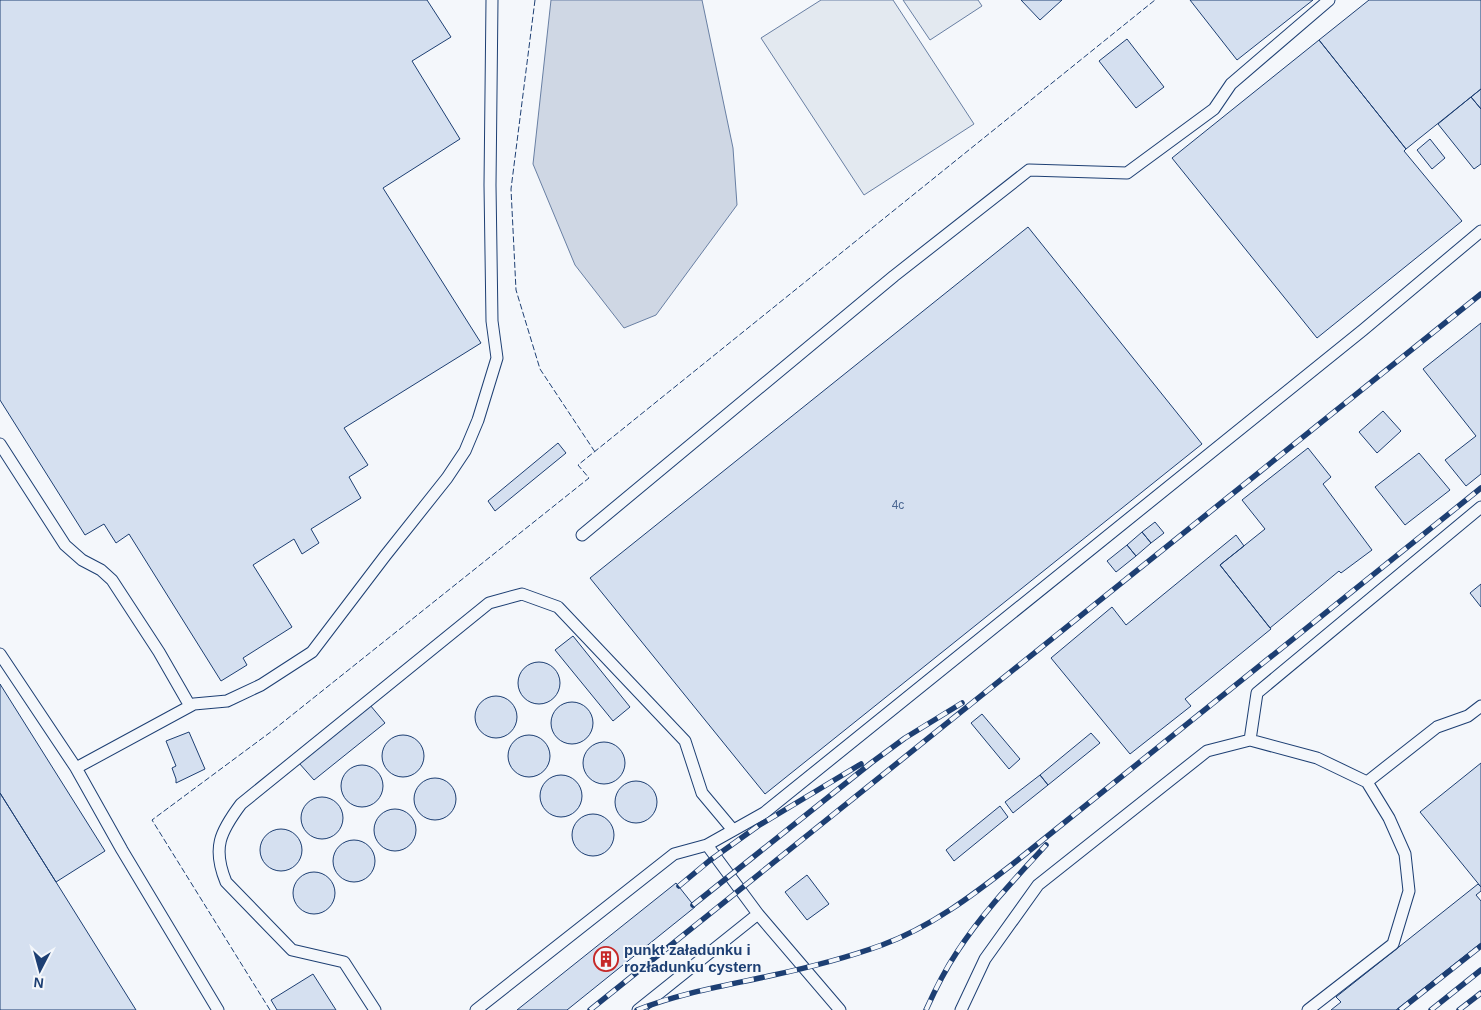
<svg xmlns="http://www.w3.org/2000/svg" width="1481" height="1010" font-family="Arial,sans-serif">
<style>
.green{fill:#e3e9f0;stroke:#687fa3}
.water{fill:#cfd7e4;stroke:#687fa3}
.building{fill:#d5e0f0;stroke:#1d3f73}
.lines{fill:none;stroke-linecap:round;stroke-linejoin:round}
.service-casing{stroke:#1d3f73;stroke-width:13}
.service{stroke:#f4f7fb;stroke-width:11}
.rail-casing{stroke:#1d3f73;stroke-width:5.5}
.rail{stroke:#f4f7fb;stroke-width:4;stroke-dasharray:11;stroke-linecap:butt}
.fence{stroke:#1d3f73;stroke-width:1;stroke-dasharray:6 2.5;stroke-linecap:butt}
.labels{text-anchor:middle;stroke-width:4;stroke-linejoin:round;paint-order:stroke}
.number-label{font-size:12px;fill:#4b6792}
.poi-label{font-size:15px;font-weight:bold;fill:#1d3f73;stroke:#f4f7fb;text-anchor:start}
</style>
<rect width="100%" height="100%" fill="#f4f7fb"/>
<path class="green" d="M821,0H893L974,124L864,195L761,38Z
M903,0H978L982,6L930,40Z"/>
<path class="water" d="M551,0H702L733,148L737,205L656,315L624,328L575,265L533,164Z"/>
<path class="building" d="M0,0H427L451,37L412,61L460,139L383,188L481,343L344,428L368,465L349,477L361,498L311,529L319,543L302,554L294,539L253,565L292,627L243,658L247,665L221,681L129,534L116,543L104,524L85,535L0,400Z
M1021,0H1062L1040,20Z
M1190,0H1313L1237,60Z
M1369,0H1481V89L1406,149L1319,40Z
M1127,39L1164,87L1136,108L1099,61Z
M1319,40L1406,149L1404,151L1462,221L1317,338L1172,158Z
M1481,89V109L1471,97Z
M1471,97L1481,109V164L1474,169L1438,124Z
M1430,139L1445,158L1432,169L1417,150Z
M1028,227L1202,444L765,794L590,578Z
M1481,323V474L1466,486L1445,460L1476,436L1423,369Z
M1383,411L1401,431L1377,453L1359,432Z
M558,443L566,453L495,511L488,501Z
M1308,448L1331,477L1323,484L1372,550L1341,573L1339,571L1270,628L1220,565L1265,529L1242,500Z
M1419,453L1450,490L1405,525L1375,487Z
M1155,522L1164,533L1151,543L1142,532Z
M1142,532L1151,543L1136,556L1127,545Z
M1236,535L1244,546L1220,565L1271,629L1185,699L1191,706L1130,754L1051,658L1112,607L1126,625Z
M1127,545L1136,556L1116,572L1107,561Z
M1481,584V607L1470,593Z
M573,636L630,707L613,721L555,650Z
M518 683a21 21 0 1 1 42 0a21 21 0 1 1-42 0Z
M0,684L105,851L56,882L0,793Z
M475 717a21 21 0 1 1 42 0a21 21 0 1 1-42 0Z
M551 723a21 21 0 1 1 42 0a21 21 0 1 1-42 0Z
M370,705L385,723L314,780L299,763Z
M982,714L1020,759L1009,769L971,723Z
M189,732L205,769L176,783V779L172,768L176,766L166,741Z
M1091,733L1100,743L1048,785L1040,775Z
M382 756a21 21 0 1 1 42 0a21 21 0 1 1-42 0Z
M508 756a21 21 0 1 1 42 0a21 21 0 1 1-42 0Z
M583 763a21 21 0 1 1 42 0a21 21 0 1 1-42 0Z
M1481,763V887L1420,812Z
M341 786a21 21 0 1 1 42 0a21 21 0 1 1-42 0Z
M540 796a21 21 0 1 1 42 0a21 21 0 1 1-42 0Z
M1040,775L1048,785L1013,813L1005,802Z
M414 799a21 21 0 1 1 42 0a21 21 0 1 1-42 0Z
M615 802a21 21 0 1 1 42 0a21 21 0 1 1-42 0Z
M0,793L56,882L136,1010H0Z
M301 818a21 21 0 1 1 42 0a21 21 0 1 1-42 0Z
M1000,806L1008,817L954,861L946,850Z
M374 830a21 21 0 1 1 42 0a21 21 0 1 1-42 0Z
M572 835a21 21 0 1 1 42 0a21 21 0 1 1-42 0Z
M260 850a21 21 0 1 1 42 0a21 21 0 1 1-42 0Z
M333 861a21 21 0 1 1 42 0a21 21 0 1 1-42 0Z
M293 893a21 21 0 1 1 42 0a21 21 0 1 1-42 0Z
M807,875L829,904L807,920L785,892Z
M676,883L695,907L567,1010H517Z
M1478,884L1481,887V891L1476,895L1481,901V943L1396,1010H1331L1341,1002L1336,997Z
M313,974L336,1010H277L271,1000Z"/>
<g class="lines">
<defs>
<path id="service" d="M0,444L65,545L82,560L101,570L112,580L159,652L190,706
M582,535L894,276L1029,170L1127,173L1214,109L1231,84L1329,0
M0,654L76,768L122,850L218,1010
M1250,740L1257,693L1481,507
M76,768L194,704L227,701L261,685L312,652L385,556L447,478L465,451L478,420L497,358L492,321L490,185L492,0
M375,1010L344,962L292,950L226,882C212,848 220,832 241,804L489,603L522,594L558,607L685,741L702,793L733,830
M476,1010L674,854L707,845
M638,1010L758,914
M840,1010L758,914L707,845L764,813L1363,330L1481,231
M961,1010L985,959L1038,885L1207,751L1250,740L1317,758L1367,782L1437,727L1468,716L1481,706
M1308,1010L1393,944L1409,891L1405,854L1389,818L1367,782"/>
</defs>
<use href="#service" class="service-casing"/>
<use href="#service" class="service"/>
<defs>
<path id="rail" d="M679,886L709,861L758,826L861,764
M693,905L871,763L905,738L962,703
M590,1010L1481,294
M637,1010C680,993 724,986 769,976C807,968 846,958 882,945C931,927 973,895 1014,863L1481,488
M926,1010C935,990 945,970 957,952C982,913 1015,879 1046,845
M1400,1010L1481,946
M1431,1010L1481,970
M1459,1010L1481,993"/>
</defs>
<use href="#rail" class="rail-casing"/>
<use href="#rail" class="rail"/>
<path class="fence" d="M535,0L511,189L516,290L540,369L595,452
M270,1010L152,820L272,731L589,478L578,465L1155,0"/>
</g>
<defs>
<symbol id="building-ring" viewBox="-11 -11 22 22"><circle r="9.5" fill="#f4f7fb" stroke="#c62828" stroke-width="1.5"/><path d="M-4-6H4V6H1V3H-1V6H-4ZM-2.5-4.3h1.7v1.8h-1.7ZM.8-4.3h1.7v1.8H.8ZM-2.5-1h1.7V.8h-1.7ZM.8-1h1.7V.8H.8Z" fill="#c62828"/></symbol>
</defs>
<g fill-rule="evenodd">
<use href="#building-ring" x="592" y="945" width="28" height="28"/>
</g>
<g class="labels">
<g class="number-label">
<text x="898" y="509">4c</text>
</g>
<g class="poi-label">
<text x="624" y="955">punkt załadunku i<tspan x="624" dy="17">rozładunku cystern</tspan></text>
</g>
</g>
<g transform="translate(40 970) rotate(186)" stroke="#f4f7fb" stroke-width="4" paint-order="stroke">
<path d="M0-4L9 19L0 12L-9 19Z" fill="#1d3f73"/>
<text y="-8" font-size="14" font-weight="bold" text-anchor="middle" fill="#1d3f73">N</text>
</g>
</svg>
